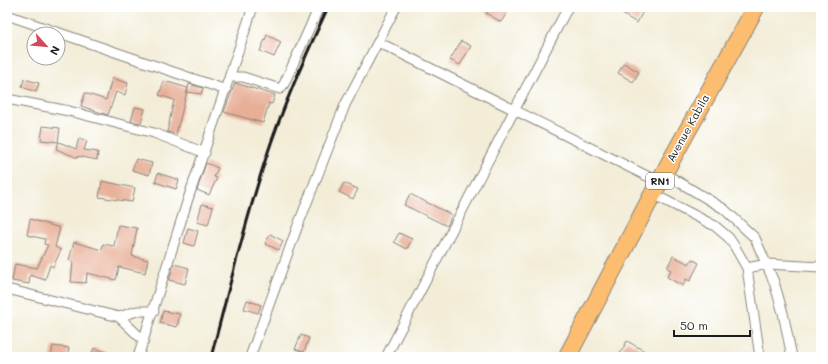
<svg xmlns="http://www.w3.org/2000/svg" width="828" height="364" font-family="Mali,sans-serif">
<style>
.building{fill:#e8af97}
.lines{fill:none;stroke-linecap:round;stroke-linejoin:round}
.street-casing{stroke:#88847a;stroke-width:11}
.highway-casing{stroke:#88847a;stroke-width:19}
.street{stroke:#fff;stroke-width:9}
.highway{stroke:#fcbd6f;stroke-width:17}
.rail{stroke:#1c1c1c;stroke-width:3}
.labels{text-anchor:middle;stroke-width:3;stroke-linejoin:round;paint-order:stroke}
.shield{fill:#fff;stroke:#606060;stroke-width:1}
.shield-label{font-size:10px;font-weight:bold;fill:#1c1c1c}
.street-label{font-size:11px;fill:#1c1c1c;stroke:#fff}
</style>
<rect width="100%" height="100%" fill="#fff"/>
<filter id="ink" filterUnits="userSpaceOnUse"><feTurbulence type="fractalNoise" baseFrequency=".025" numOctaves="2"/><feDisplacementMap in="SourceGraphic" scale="8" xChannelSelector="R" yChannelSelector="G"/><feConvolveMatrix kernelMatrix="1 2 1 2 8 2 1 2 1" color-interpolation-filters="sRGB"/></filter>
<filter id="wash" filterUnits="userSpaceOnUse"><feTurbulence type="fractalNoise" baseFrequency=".012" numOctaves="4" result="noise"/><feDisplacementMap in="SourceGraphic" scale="16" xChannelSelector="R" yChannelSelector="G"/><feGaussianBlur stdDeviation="0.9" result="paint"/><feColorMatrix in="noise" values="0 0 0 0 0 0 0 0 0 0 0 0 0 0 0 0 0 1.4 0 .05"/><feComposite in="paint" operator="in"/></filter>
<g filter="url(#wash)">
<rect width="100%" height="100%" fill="#f3edd8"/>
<g id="blocks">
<path class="building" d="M490,7H501L508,11L501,22L486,13Z
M627,7H645L637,23L622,14Z
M267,35L281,42L274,57L260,51Z
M461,41L471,46L460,65L450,60Z
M624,63L639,72L633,82L618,73Z
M112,78L128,83L125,95L116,92L108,115L81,106L85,93L106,100Z
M24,79L39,83L36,92L22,87Z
M164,81L188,88L176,134L167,132L174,100L159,95Z
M235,83L275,95L272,104L269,103L263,123L224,112Z
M189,84L203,88L201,94L187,92Z
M135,107L145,109L141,123L131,121Z
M43,126L60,128L58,142L41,140Z
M79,138L87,141L84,150L98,152L97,160L78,156V158L56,149L59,142L76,149Z
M136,159L152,163L149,175L132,170Z
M206,163L218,168L214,177L217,178L209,195L197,190Z
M158,173L179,180L176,189L155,182Z
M102,181L135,188L132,202L99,197Z
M344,183L358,189L353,199L339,192Z
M410,194L452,215L447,226L404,205Z
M202,204L213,207L208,225L197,222Z
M30,219L60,228L55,247L61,250L53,267L50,265L45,280L30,275L29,284L12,281L15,264L37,268L48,245L44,244L45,239L27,235Z
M118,225L137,228L132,256L148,260L145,273L119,267L116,280L87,273L86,283L71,282L73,262L69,260L74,242L102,250L103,244L114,246Z
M188,228L198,231L194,246L184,243Z
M399,233L412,239L407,249L394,242Z
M270,234L283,241L279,250L265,244Z
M673,256L689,264L692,259L699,263L690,281L686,279L683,286L667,277L671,270L667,268Z
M174,264L189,268L185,284L169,280Z
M247,300L261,305L258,313L244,309Z
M163,311L180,314L177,327L160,323Z
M301,335L309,338L304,352L295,349Z
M627,341L655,357H618Z
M53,346L69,348L67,357H51Z
M94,348L117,356V357H90Z"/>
</g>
</g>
<g filter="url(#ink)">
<use href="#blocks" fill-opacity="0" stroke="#88847a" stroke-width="1"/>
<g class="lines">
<defs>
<path id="street" d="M7,15L226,90
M378,42L659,182
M231,77H243L280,89L284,84L319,7
M7,99L69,111L154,133L205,153
M664,173L724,209L755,238L774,282L783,313L792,357
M653,194L715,226L729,238L735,247L747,268L760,357
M747,268L767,264L821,267
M7,289L119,317L144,341
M119,317L137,311H154
M138,357L188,199L253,7
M250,357L297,228L345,105L396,7
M386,357L568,7"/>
<path id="highway" d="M567,357L664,173L756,7"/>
</defs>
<use href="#street" class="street-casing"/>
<use href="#highway" class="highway-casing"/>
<use href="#street" class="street"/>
<use href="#highway" class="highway"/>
<path class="rail" d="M211,357C228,292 244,226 265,161C282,108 305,57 328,7"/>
</g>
</g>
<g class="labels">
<rect class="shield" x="646" y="173" width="28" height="16" rx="3"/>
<g class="shield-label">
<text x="660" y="185">RN1</text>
</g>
<g class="street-label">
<text transform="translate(688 128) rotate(-61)" y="4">Avenue Kabila</text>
</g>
</g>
<rect width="828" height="364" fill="none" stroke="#fff" stroke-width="24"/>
<g transform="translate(46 46) rotate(117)"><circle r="19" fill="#ffffff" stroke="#a4a4a4"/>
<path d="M0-3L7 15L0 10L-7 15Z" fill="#d1495b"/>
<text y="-6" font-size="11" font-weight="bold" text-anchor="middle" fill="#1c1c1c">N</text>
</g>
<path d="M674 330v6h76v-6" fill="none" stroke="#1c1c1c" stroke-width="2"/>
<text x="680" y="330" font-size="12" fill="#1c1c1c" stroke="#ffffff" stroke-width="3" paint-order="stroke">50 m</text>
</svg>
